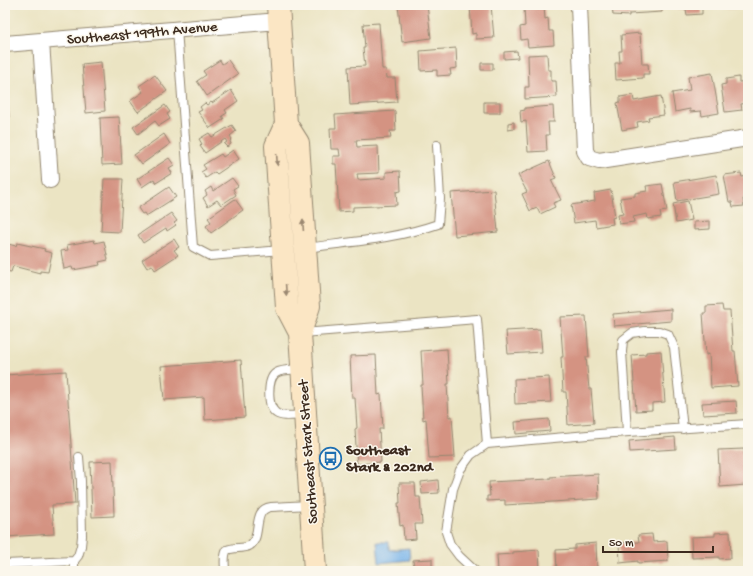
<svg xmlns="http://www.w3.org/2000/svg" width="753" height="576" font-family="'Gochi Hand',sans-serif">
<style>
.water{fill:#78b4ea;stroke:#5a6f84}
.building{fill:#d49382}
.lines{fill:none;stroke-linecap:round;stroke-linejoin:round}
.lane-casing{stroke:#938770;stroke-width:10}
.street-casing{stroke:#938770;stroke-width:18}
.secondary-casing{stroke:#938770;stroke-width:24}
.lane{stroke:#fff;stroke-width:8}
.street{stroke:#fff;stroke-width:16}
.secondary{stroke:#fbe6c4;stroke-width:22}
.oneway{fill:#9b8871}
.labels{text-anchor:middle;stroke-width:3;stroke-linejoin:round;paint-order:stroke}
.street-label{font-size:15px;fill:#3b2a1e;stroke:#fbf7ec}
.poi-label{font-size:15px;font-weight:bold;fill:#3b2a1e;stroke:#fbf7ec;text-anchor:start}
</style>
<rect width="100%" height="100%" fill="#fbf7ec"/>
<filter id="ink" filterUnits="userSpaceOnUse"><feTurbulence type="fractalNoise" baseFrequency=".025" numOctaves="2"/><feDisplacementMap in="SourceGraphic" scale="8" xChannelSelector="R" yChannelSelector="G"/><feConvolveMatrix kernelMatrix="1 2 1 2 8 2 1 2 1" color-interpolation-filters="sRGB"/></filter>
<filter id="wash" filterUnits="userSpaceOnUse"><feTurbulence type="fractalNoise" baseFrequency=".012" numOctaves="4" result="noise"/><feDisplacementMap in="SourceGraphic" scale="16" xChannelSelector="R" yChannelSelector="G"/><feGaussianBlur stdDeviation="0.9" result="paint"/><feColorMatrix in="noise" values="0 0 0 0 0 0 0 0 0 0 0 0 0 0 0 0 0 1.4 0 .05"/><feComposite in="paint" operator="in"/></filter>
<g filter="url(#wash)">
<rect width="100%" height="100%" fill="#ebe4c3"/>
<path class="water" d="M377,542H389V550L409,548L410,560L379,563Z"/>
<g id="blocks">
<path class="building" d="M398,5H427L431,38L402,42Z
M461,5H491L494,38L476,39V33L472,34L470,6L461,7Z
M544,5L545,19L548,18L549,31H553L554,45L528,47L527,39L521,40L520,27L525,26L524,7Z
M612,5H662V12L629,14V16L613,15Z
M678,5H723V6L702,8V14L687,15L686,9H678Z
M727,5H748V7L727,9Z
M379,23L382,69H386L387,78H395L397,102L350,105L348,67L365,66L363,48H365L363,24Z
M640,33L642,64H648L649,74H643V78L616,80L615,63H620L619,51H622L621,35Z
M456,48L457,68L450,69L451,75L437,76V70L421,71L420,51Z
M517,51L518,58L504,59V52Z
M547,54L548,70H551V81H556L557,97L525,99V87H529L528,55Z
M220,60L222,64L228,60L238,74L207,96L197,81L206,75L203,71Z
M101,62L105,111L86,113L82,64Z
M481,63H493V70H481Z
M5,71H6L9,118H5Z
M712,73L719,113L702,116L701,111L690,112V109L675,112L672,93L690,90L688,77Z
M155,75L167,91L138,112L130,101L143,92L139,86Z
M739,77V82L748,81V103L741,104L742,110L725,112L721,85L726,84V79Z
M231,90L238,101L225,110L227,113L222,116L224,119L210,128L198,112L202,110L200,107L205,103L207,105L211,102L212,103Z
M633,95L634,101L661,96L664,115L648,117L649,120L637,122L638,127L622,130L617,103L620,102V97Z
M484,102H500V113H484Z
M165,105L170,112L167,114L170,119L159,126L155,121L138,134L133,127Z
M553,106L554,122H548L549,135H546L547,151L528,152L526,121L521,122L520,111L525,110V108Z
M395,111L396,131H390L391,138L356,140L357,147L378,146L379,173L357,174L358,180L386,178V172L400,171L401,191L396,192L397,205L353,207V211L339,212L336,164H333V156H340L339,149H331L330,128H336L335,115Z
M119,117L122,164L102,165L100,118Z
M514,122V129L508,130V123Z
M232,125L236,131L230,136L232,139L230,141L231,144L227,147L224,144L227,142L225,139L205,153L200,146L202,144L199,139L209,133L212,137Z
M164,134L170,144L142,164L139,160L138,161L134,155Z
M233,150L239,159L217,174L215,172L206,178L201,172L206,169L203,165L221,154L223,157Z
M169,158L174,165L169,168L172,173L156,183L154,179L142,187L137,179Z
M549,161L556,178L551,180L561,200L553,203L555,207L540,214L537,208L530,211L522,194L527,192L518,175Z
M741,173L742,177L748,176V198L743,199L744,206L733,207L732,202H729L724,175Z
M716,175L719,194L677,201L674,182Z
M232,178L238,186L233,189L236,195L221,205L217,200L208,206L203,198L207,195L205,191L211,187L213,191Z
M104,179H123L120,232L101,231Z
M662,184L667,211L660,212L661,217L648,219L647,214L633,217L634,222L619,224L618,215L623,214L620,198L635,196V193L647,191L646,186Z
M169,187L176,197L146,216L144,213L142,214L138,208Z
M494,190L498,232L455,236L451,193Z
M611,190L615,217L612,218L613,224L596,227L595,220L574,223L571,205L595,201L594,193Z
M235,199L243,210L211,233L206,226L211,222L208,218Z
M688,201L692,220L676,223L673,204Z
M171,213L177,221L174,223L176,225L167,231L166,228L143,243L138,235Z
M710,221V229L694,230V222Z
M174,239L179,247L174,250L178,255L155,270L152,265L147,268L142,260Z
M94,240L95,243L104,241L108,260L99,262L100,265L73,270L72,267L64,269L61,251L68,250L67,245Z
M17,243L45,249L44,251L52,253L48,272L40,271V273L13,266L11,272L5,271V260L8,244L16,246Z
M722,305L723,311H730L733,351H735L738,386L711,388L709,354L706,355L703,313H706V306Z
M671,309V321L614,326L613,314Z
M586,316L589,357H586L589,389H591L594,423L568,425L566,392H563L561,357H563L560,317Z
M540,329L542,352L508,354L506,331Z
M447,349L449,384H447L449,417L452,416L455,457L429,458L426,419L423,420L421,385H423L421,351Z
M661,351L665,402L652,403V410L636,411L632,355L646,354V352Z
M376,355L378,395L381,394L383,429H379L381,462L357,464L355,429L357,428L355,398H352L350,356Z
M241,360L245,417L205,420L204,397L164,400L161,366Z
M66,371L75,504L52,505L54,534L5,537V375Z
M549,377L551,402L515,404L514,379Z
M736,401L737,413L703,415L702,403Z
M549,419L550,431L516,434L515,422Z
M675,437L676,449L630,452L629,441Z
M744,449L746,485L720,487L718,450Z
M112,461L114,516L92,517L90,462Z
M598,474L599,499L505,505V500L487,501V496H490L489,482L550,479V477Z
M438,480L439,493L422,494L421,482Z
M399,483H415L416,497H420L422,524H415L416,539L404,540L403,525L400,526L398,503H400Z
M730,532L731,558L719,559V557L692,558L691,537L715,536V533Z
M652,534L653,542L667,541L668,561L638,563V561L620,563L619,543L639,542L638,535Z
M596,543L597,571H585V569L557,571L556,550L575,549V545Z
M539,550L540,571H498L497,555L513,554V552Z
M432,559V571H414L413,560Z"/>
</g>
</g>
<g filter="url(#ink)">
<use href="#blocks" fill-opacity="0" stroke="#938770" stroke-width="1"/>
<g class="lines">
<defs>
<path id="lane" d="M177,29L193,247L210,256L282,250
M306,248C350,242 395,239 438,224L440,199L437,145
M303,333L477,319L487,444L471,455L460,470L453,489L446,532L450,544L459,556L475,571
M301,369C294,370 283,369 276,373C267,379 267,407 276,413C283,418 295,415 304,415
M627,432L622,352L623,340L632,333L645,331H659L668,334L674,347L683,429
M487,444L599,434L748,424
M74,561L78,556L81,546L82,536L81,481L79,457
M5,564L74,561V571
M225,571C225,564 223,556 227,550C234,547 243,549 249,546C263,538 251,509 271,507L310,505"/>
<path id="street" d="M579,5L585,151L589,158L599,161L748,138
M41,41L50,180
M5,44L279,21"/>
<path id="secondary" d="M278,5L286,124L298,143L309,306L300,333L315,571
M286,124L276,146L287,308L300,333"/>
</defs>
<use href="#lane" class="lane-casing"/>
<use href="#street" class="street-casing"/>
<use href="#secondary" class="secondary-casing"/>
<use href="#lane" class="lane"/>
<use href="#street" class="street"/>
<use href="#secondary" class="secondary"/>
</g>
<defs><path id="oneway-solid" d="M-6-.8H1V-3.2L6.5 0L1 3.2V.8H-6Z"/></defs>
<g class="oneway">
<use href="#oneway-solid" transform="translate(277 160) rotate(86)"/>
<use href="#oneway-solid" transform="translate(303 225) rotate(-94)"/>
<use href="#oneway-solid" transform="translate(286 290) rotate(86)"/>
</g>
</g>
<defs>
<symbol id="bus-ring" viewBox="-11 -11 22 22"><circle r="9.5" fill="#fbf7ec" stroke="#1f6fb2" stroke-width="1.5"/><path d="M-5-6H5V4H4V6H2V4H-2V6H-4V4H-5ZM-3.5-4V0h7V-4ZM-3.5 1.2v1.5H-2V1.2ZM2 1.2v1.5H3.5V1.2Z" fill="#1f6fb2"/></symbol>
</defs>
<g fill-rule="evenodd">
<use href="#bus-ring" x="318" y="446" width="25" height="25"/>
</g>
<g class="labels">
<g class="street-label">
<text transform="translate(142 32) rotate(-5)" y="5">Southeast 199th Avenue</text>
<text transform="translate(307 452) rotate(-94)" y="5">Southeast Stark Street</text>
</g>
<g class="poi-label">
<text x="346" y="454">Southeast<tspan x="346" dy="17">Stark &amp; 202nd</tspan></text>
</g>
</g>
<rect width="753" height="576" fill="none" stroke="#fbf7ec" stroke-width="20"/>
<path d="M603 546v6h110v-6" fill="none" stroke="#3b2a1e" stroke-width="2"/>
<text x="609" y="546" font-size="12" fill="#3b2a1e" stroke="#fbf7ec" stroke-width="3" paint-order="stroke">50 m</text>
</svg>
